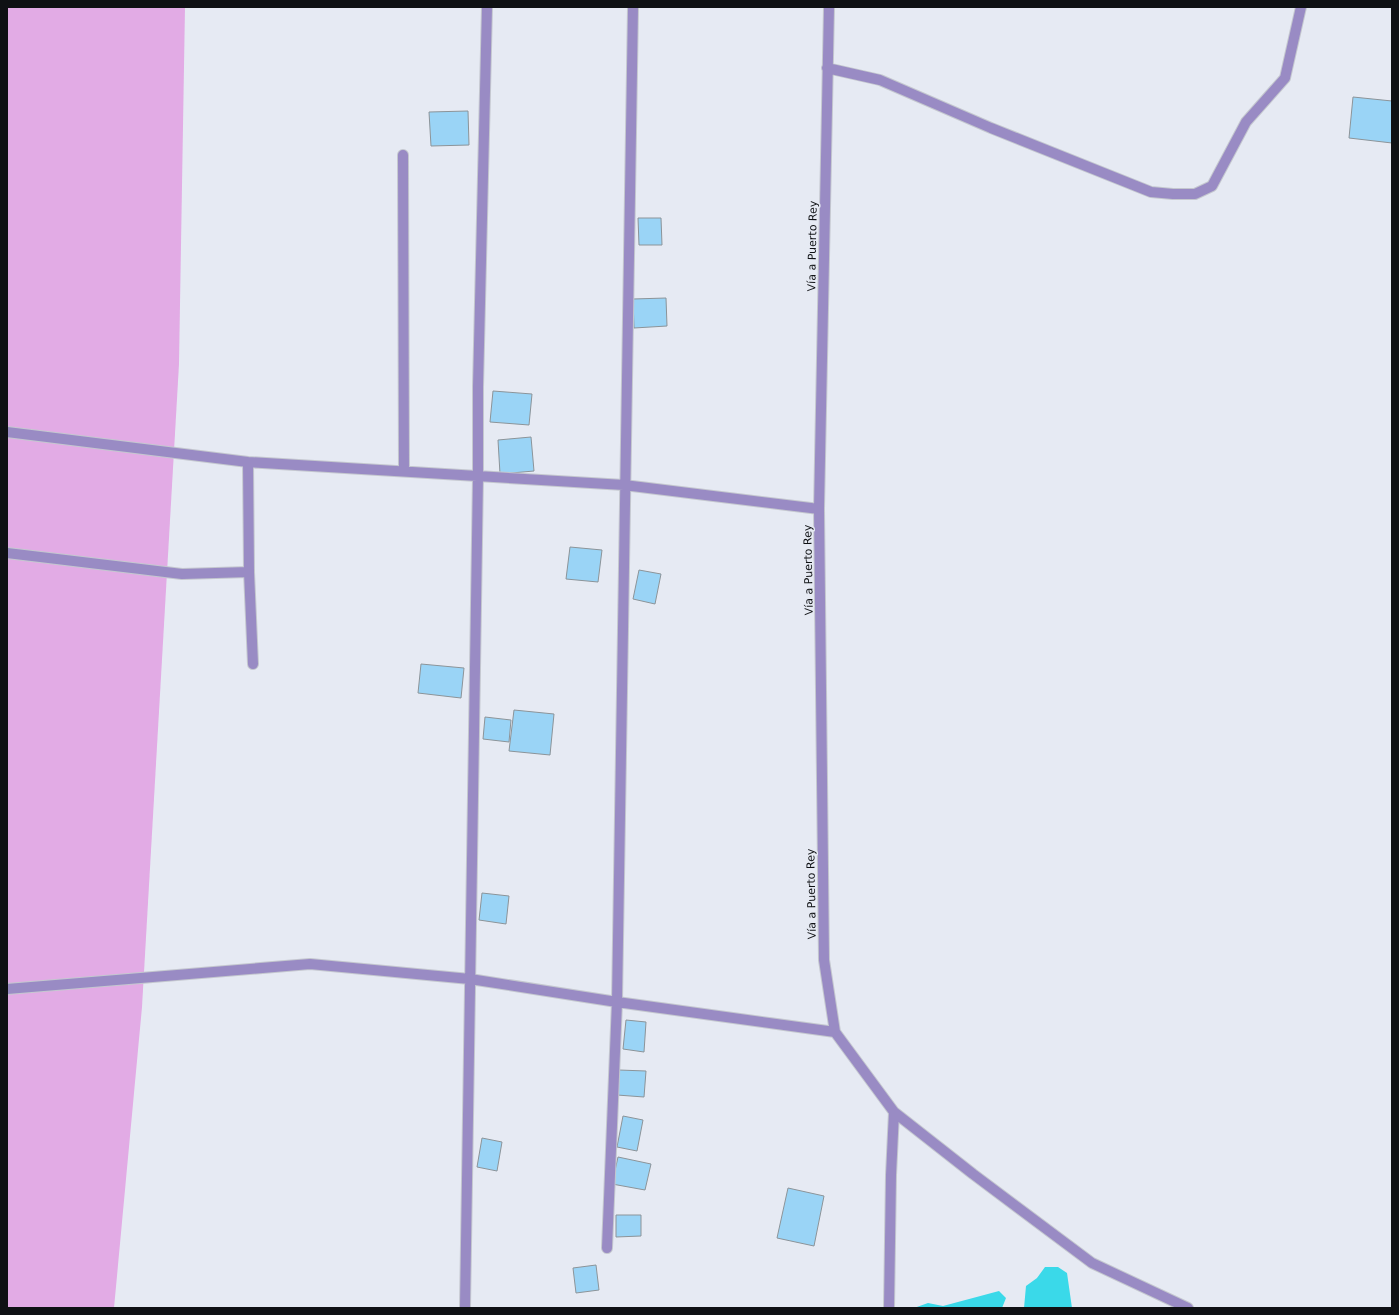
<svg xmlns="http://www.w3.org/2000/svg" width="1399" height="1315" font-family="'DejaVu Sans',sans-serif">
<style>
.green{fill:#e2abe5}
.water{fill:#3ad9e9}
.building{fill:#9ad4f6;stroke:#8c9499}
.lines{fill:none;stroke-linecap:round;stroke-linejoin:round}
.minor-casing{stroke:#c4c7cf;stroke-width:12}
.minor{stroke:#998bc4;stroke-width:10}
.labels{text-anchor:middle;stroke-width:3;stroke-linejoin:round;paint-order:stroke}
.street-label{font-size:11px;fill:#0f1114;stroke:#e6eaf3}
</style>
<rect width="100%" height="100%" fill="#e6eaf3"/>
<path class="green" d="M7,7H185L179,364L142,1007L114,1308H7Z"/>
<path class="water" d="M1045,1267H1058L1067,1273L1072,1308H1024L1026,1286L1037,1278Z
M999,1291L1006,1298L1002,1308H914L928,1303L943,1306Z"/>
<path class="building" d="M1353,97L1392,101V143L1349,138Z
M468,111L469,145L431,146L429,112Z
M638,218H661L662,245H639Z
M666,298L667,326L634,328L633,299Z
M493,391L532,394L529,425L490,422Z
M531,437L534,471L500,474L498,440Z
M570,547L602,550L598,582L566,579Z
M639,570L661,574L655,604L633,599Z
M421,664L464,668L461,698L418,693Z
M514,710L554,714L550,755L509,751Z
M485,717L511,720L509,742L483,739Z
M482,893L509,896L506,924L479,920Z
M626,1020L646,1022L644,1052L623,1049Z
M619,1070L646,1071L644,1097L617,1095Z
M623,1116L643,1120L637,1151L617,1147Z
M482,1138L502,1142L497,1171L477,1167Z
M618,1157L651,1164L645,1190L612,1184Z
M788,1188L824,1196L814,1246L777,1238Z
M616,1215H641V1236L616,1237Z
M596,1265L599,1290L576,1293L573,1268Z"/>
<g class="lines">
<defs>
<path id="minor" d="M829,7L819,509L824,960L835,1032L894,1112L973,1174L1092,1263L1188,1308
M827,68L880,80L991,128L1151,192L1173,194H1195L1212,186L1246,122L1285,78L1301,7
M403,155L404,471
M7,432L248,462L624,485L819,509
M248,462L249,572L253,664
M7,553L182,574L249,572
M7,989L310,964L470,979L617,1002L835,1032
M607,1248L617,1002L633,7
M465,1308L478,476V387L487,7
M889,1308L891,1175L894,1112"/>
</defs>
<use href="#minor" class="minor-casing"/>
<use href="#minor" class="minor"/>
</g>
<g class="labels">
<g class="street-label">
<text transform="translate(812 246) rotate(-89)" y="4">Vía a Puerto Rey</text>
<text transform="translate(808 570) rotate(-91)" y="4">Vía a Puerto Rey</text>
<text transform="translate(811 894) rotate(-91)" y="4">Vía a Puerto Rey</text>
</g>
</g>
<rect width="1399" height="1315" fill="none" stroke="#0f1114" stroke-width="16"/>
</svg>
